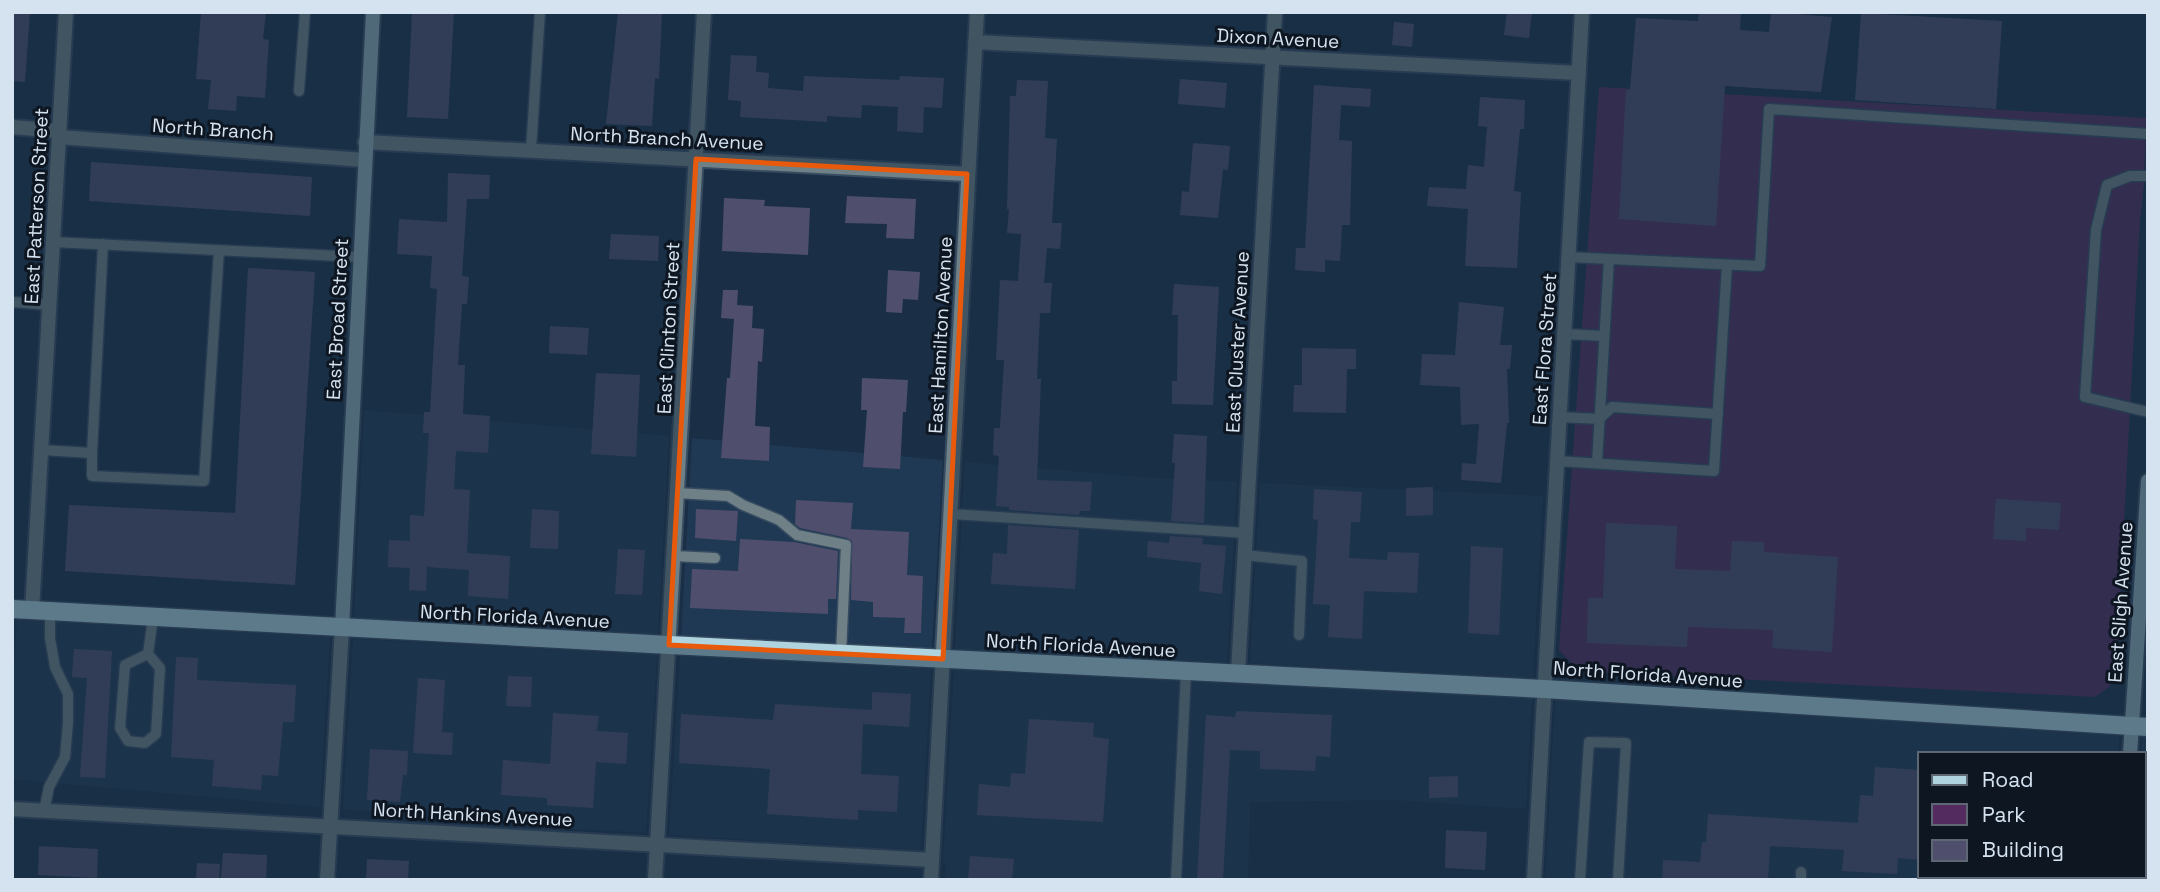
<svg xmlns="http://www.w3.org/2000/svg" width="2160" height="892" font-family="'Space Grotesk',sans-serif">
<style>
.built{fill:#1f3854}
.green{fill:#532b5e}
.building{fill:#4f4f6d}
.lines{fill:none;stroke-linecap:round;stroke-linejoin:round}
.lane-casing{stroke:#384c61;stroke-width:13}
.street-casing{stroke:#384c61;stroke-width:18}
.secondary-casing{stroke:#384c61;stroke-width:18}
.primary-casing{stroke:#384c61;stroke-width:21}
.lane{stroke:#6f8186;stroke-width:10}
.street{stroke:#6f8186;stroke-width:14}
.secondary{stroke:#93b0b8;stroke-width:14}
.primary{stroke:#afd4df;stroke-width:18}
.marked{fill:none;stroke:#e8590c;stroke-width:5;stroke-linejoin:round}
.labels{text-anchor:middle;stroke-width:6;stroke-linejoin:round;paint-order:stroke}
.street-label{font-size:19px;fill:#d5e2f0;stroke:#0d1621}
</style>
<rect width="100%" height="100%" fill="#1a2f46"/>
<path class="built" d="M364,410L669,436L658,634L354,618Z
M692,438L943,460L932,649L681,636Z
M965,462L1154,478L1237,482L1227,662L955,650Z
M1260,483L1543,496L1533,678L1250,663Z
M17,620L330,637L320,807L12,779V695Z
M353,639L657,655L646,833L535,827L343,809Z
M680,656L931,669L921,850L669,835Z
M954,670L1532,698L1526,809L1395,800L1250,802L1248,880H945L946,865L943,864Z
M1555,700L2119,736L2118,754H1920V876H2113V880H1545Z
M2142,737H2148V880H2136V876H2144V754H2141Z"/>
<path class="green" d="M1599,87L2146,118L2144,185L2140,219L2116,674L2109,687L2095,697L1592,672L1574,666L1559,650Z"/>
<path class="building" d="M12,12H30L25,82L12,81Z
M201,12H266L263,39L269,40L265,98L237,96L236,111L208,109L211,80L196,79Z
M412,12H454L448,119L407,117Z
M618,12H662L659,79L655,78L652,126L606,124Z
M1507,12H1532L1529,38L1504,35Z
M1699,12H1741L1740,30L1769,32L1771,12L1832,17L1821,92L1725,86L1716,226L1619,219L1626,90H1630L1636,18L1698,21Z
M1861,13L2002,21L1996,109L1855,100Z
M1394,22L1414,24L1412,47L1392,45Z
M731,55L757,56L756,72L769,73L768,88L803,91L804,76L899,80L900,76L944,78L942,108L924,107L923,133L897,131L898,107L862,105L861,118L827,116V122L740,117L741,101L728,100Z
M1180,79L1227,83L1225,108L1178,104Z
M1017,80L1048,81L1045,138L1057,139L1052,223H1062L1060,249L1047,248L1044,283H1052L1050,313H1040L1037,379H1041L1037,480L1092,482L1090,511H1080L1079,515L1009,510V507L996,506L999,456L993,455L994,428H1000L1004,360H996L1000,280L1018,281L1021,234L1007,233L1009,209H1007L1010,96H1016Z
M1314,85L1371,89L1370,107L1341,105L1339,140L1352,141L1350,225H1342L1340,261L1325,260V272L1295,270L1296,248H1305Z
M1480,97L1525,100L1524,129H1520L1514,191L1521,192L1517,268L1465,266L1468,209L1427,206L1429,187L1466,189L1468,165L1484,167L1487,127L1478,126Z
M1193,143L1230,146L1228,170L1223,169L1218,218L1180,215L1182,191L1189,192Z
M91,162L312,177L310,216L89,201Z
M448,173L490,175L489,199H467L462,276L469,277L467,304H462L458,365H465L463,414L490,416L488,453L456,451L454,489L470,490L467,553L510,556L508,599L468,596L469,570L427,567L426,591L409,590L410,568L388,567L389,540L410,541V515L424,516L429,433H423L424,412H430L437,289L430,288L432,256L397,254L399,219L447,222Z
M847,196L916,199L914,239L886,238L887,224L845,223Z
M724,198L765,200L764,206L810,208L808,255L722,251Z
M611,234L659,236L658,261L609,259Z
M248,268L315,272L295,585L65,571L69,505L235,513Z
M888,270L920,272L918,300L903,299L902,313L886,312Z
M1174,284L1219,287L1213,405L1172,404V381H1177L1178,315H1172Z
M723,290H738L737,305L753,306L752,328L764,329L762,362L758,361L755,426L770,427L769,461L721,458L727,378H730L734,319L721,318Z
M1459,302L1504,307L1500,345H1512L1510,369H1507L1509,423H1507L1501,483L1461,480L1462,463L1476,464L1479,424L1461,425L1460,387L1420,385L1422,354L1455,355Z
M550,326L589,328L587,355L549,353Z
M1302,348L1356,349V369H1347L1346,413L1293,412L1294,385H1302Z
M596,373L640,375L636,457L591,454Z
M862,378L908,380L906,412H903L900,469L863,467L867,410H861Z
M1174,434L1207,436L1204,523L1171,521L1175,463H1172Z
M1433,487V515L1406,516V488Z
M1314,489L1362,492L1360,522H1351L1349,558L1387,560L1388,552L1419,553L1417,593L1364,591L1362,639L1328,637L1330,605L1313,604L1318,520L1313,519Z
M1996,499L2061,503L2059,530L2026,528V541L1993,539Z
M796,500L853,503L851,529L909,532L907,575L923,576L921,633H904L905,618L873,617V602L851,600L852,541L847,538L800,528L795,524Z
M532,509L559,511L558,549L530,548Z
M696,509L738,511L736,541L695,538Z
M1606,523L1677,526L1675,569L1730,571L1732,541L1764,542V552L1838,557L1832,652L1772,648L1773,630L1688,627L1687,647L1587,643L1588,598H1603Z
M1008,525L1079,530L1075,589L991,584L993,553L1007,554Z
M1170,536L1203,538L1202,544L1226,546L1222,594L1199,591L1201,563L1147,557L1148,541L1169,543Z
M740,539L794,542L838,551L836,599H828V614L690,608L692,569L738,571Z
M1471,546L1503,548L1499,635L1468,633Z
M618,549L645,550L642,595L615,594Z
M74,649L112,651L105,778L80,777L87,678L72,677Z
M176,657L198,658L197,680L296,685L294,722H283L278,776L262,775L261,790L212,786L214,760L171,757Z
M508,676L532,677L531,707L506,706Z
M418,678L445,680L442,732L453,733L452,755L413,753Z
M872,692L911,694L909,727L863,724L861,774L899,776L897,812L858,810V820L767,814L770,769L679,763L681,714L773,720L775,704L872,710Z
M1236,711L1332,715L1330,757L1316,756L1315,771L1260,769V751L1230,750L1223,880H1197L1206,715L1235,717Z
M553,713L599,716L597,731L628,733L626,764L596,762L593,808L547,805V798L501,795L503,760L550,764Z
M1029,719L1094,723L1093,737L1109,739L1103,822L977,815L979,784L1010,787L1011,773L1025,774Z
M370,749L408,751L407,775H403L400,802L367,800Z
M1875,767L1920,770V860L1898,858L1897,874L1842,871L1844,850L1770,846L1768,880H1662L1663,860L1700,862L1702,842H1706L1708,814L1858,823L1860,795L1873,796Z
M1458,776V797L1429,798V777Z
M1446,830L1487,832L1485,870L1445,868Z
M39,846L98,849L97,878L38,875Z
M223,853L267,855L266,880L221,878Z
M970,856L1014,859L1012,880H968Z
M367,859L409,861L408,880H366Z
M197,863L220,864L219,880H196Z"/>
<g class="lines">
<defs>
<path id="lane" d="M299,91L305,12
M531,150L540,12
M2148,176H2130L2107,185L2096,230L2085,397L2148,412
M53,242L360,257
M1569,257L1609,259
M12,302L49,305
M1564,334L1604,336
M1559,417L1599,419L1612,407L1718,414
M41,450L92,453L103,244
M92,453V476L204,481L219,250
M1557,461L1714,471L1727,265
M1597,463L1609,259L1760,266L1769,109L2148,134
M677,493L728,496L743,505L779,520L797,535L846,545L841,654
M951,514L1246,533
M1244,555L1302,561L1299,635
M674,556L715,558
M148,654L160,668L156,734L145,743L128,741L120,728L125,665L148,654L153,617
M44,811L49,787L65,757L68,723V694L55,667L50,638V612
M1176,880L1186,671
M1580,880L1589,742L1626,743L1618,880
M1801,880V872"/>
<path id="street" d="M975,42L1579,73
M12,127L59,131
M59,137L364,160
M365,142L967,174
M32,611L66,12
M1238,673L1275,12
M12,809L932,860
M327,880L342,628
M655,880L704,12
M931,880L977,12
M1534,880L1582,12"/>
<path id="secondary" d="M342,628L373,12
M2130,754L2148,481
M2125,880V876"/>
<path id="primary" d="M12,609L669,645L1544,689L2148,727"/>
</defs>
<use href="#lane" class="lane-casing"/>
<use href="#street" class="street-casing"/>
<use href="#secondary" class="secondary-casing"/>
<use href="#primary" class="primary-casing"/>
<use href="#lane" class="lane"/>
<use href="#street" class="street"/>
<use href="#secondary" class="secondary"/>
<use href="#primary" class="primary"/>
</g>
<path d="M0 0H2160V892H0ZM696,159L967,174L943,659L669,645Z" fill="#1a2f46" fill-opacity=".55" fill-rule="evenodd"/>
<path class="marked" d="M696,159L967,174L943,659L669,645Z"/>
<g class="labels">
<g class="street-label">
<text transform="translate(1278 38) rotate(3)" y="7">Dixon Avenue</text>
<text transform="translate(213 129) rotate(4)" y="7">North Branch</text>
<text transform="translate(667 138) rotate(3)" y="7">North Branch Avenue</text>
<text transform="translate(36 206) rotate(-87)" y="7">East Patterson Street</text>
<text transform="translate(337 319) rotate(-87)" y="7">East Broad Street</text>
<text transform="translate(668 328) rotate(-87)" y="7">East Clinton Street</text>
<text transform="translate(940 335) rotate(-87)" y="7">East Hamilton Avenue</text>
<text transform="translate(1237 342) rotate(-87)" y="7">East Cluster Avenue</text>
<text transform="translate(1544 349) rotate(-86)" y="7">East Flora Street</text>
<text transform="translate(2120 602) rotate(-86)" y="7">East Sligh Avenue</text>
<text transform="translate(515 616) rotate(3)" y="7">North Florida Avenue</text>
<text transform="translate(1081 645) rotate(3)" y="7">North Florida Avenue</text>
<text transform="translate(1648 674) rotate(4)" y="7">North Florida Avenue</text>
<text transform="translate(473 814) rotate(3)" y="7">North Hankins Avenue</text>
</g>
</g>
<rect width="2160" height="892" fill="none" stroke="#d5e2f0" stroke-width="28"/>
<rect x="1918" y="752" width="228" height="126" fill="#0d1621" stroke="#5d6874" stroke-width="2"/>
<rect x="1932" y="775" width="35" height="10" fill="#afd4df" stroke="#5d6874" stroke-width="2"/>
<text x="1982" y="787" font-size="21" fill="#d5e2f0">Road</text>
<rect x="1932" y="804" width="35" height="21" fill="#532b5e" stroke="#5d6874" stroke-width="2"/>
<text x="1982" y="822" font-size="21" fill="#d5e2f0">Park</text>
<rect x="1932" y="840" width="35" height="21" fill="#4f4f6d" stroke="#5d6874" stroke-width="2"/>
<text x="1982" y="857" font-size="21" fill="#d5e2f0">Building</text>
</svg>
